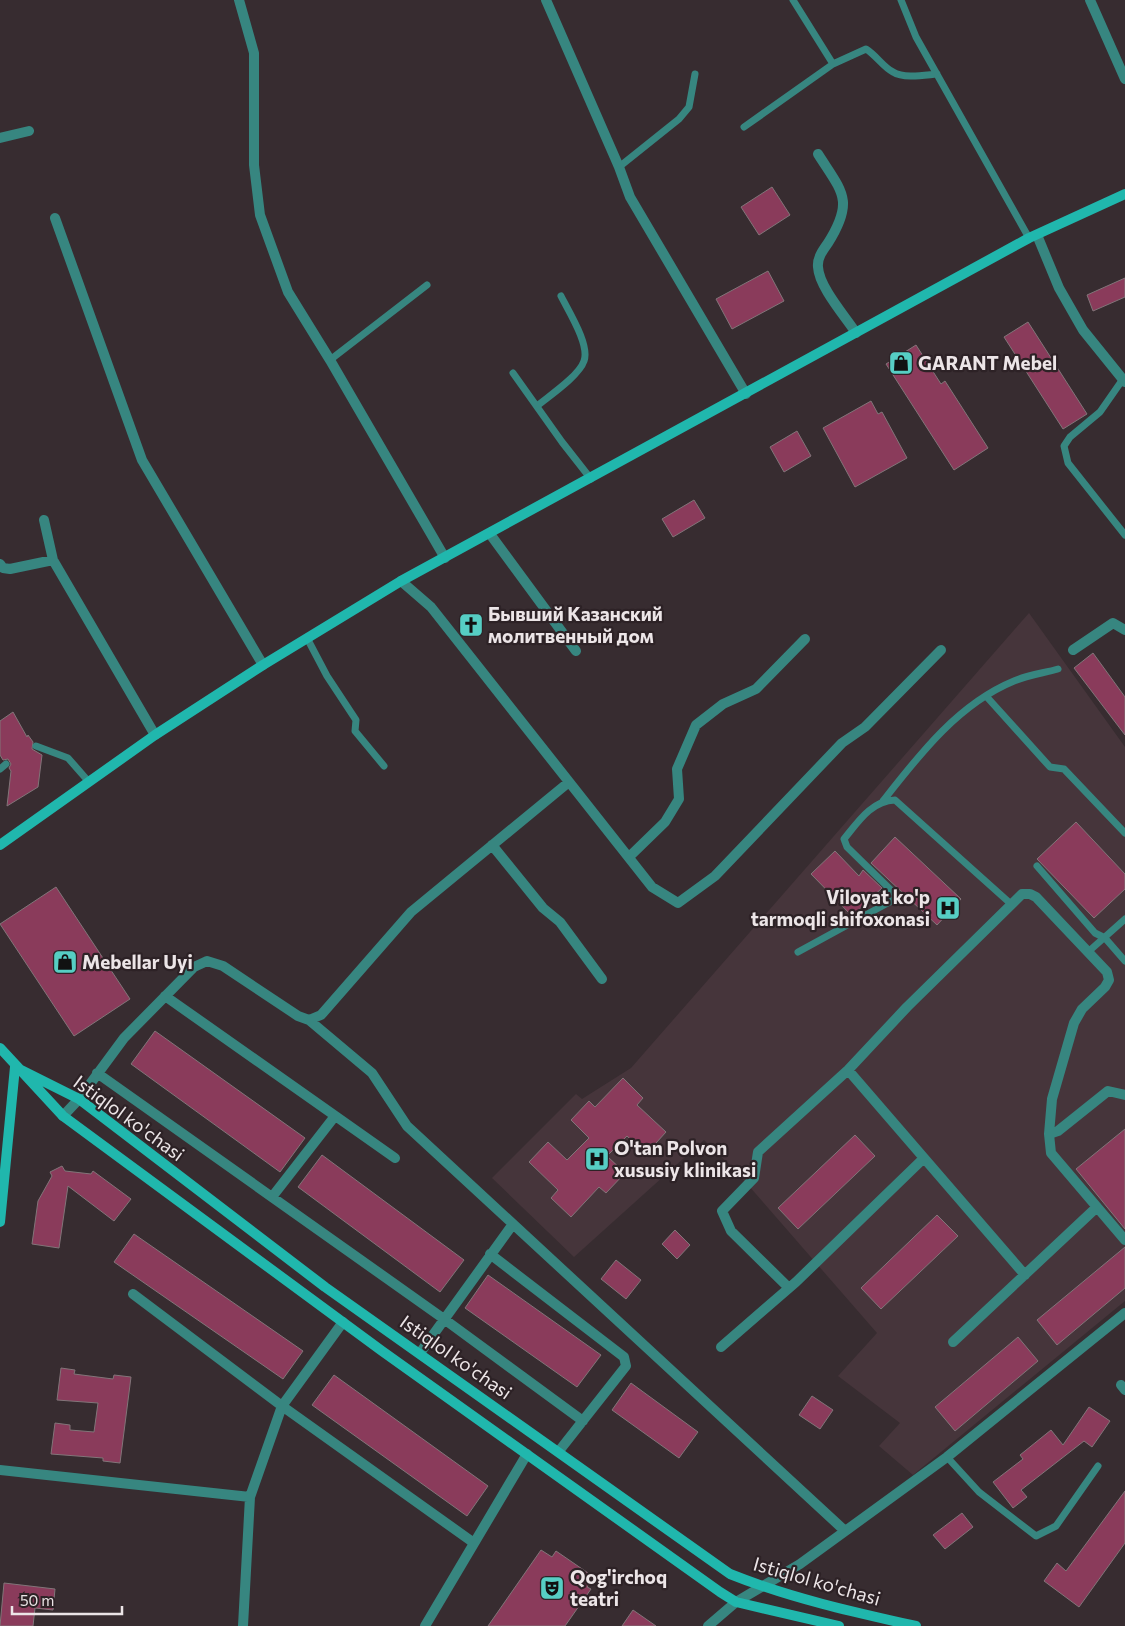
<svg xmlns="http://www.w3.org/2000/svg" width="1125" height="1626" font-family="Commissioner,sans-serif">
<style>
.built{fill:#46353b}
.building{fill:#8a3b5b;stroke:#827579}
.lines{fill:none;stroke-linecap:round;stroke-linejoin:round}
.service{stroke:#378680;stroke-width:7}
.minor{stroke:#378680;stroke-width:10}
.secondary{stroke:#20b7ad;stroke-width:10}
.labels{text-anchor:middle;stroke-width:4.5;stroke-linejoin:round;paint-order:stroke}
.poi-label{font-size:19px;font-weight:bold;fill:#ece5e7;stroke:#2d2226;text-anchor:start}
.street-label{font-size:19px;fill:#ece5e7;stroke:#2d2226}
</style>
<rect width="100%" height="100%" fill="#372c30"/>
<path class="built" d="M1029,613L1125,747V1301L913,1475L879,1446L900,1423L838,1376L877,1333L735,1170L704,1140L574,1257L492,1178L576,1094L582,1099L631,1068Z"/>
<path class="building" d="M772,187L790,215L759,235L741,207Z
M768,271L784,301L732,329L716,299Z
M1125,278V297L1093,311L1087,295Z
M1028,322L1087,414L1063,429L1004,337Z
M916,345L941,384L945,381L988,448L954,470L886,364Z
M871,401L878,414L882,412L907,458L855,487L823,428Z
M797,431L811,456L784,472L770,447Z
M694,500L705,518L673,537L662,519Z
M1093,653L1125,697V735L1074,668Z
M13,712L27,737L28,735L33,742L32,749L42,755L38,787L7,806L11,771L9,768L11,764L8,759L3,760L0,755V721Z
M1076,822L1125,874V889L1094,918L1037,859Z
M895,837L961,899L937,925L871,863Z
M835,851L859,876L863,870L882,888L852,916L811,874Z
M56,887L130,999L74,1036L0,924Z
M155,1031L305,1138L280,1172L131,1064Z
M623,1078L643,1098L637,1105L666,1132L646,1154L627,1136L607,1156L625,1173L606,1193L599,1187L571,1217L551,1198L558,1190L529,1162L548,1142L567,1160L589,1138L571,1120L589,1101L595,1107Z
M1125,1129V1229L1076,1169Z
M855,1135L875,1156L798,1229L778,1208Z
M322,1155L464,1260L440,1292L298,1187Z
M62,1166L65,1171L91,1174L93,1171L131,1199L114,1221L68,1186L59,1248L32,1244L38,1201L52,1176L50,1172Z
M937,1215L958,1236L881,1309L861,1288Z
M675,1230L690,1245L677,1259L662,1244Z
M134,1234L303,1351L283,1379L114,1262Z
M1125,1247V1288L1057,1345L1037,1320Z
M616,1260L641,1280L626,1299L601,1279Z
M488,1275L601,1355L577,1387L465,1308Z
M1018,1337L1038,1361L955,1431L935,1407Z
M61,1368L75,1370L74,1374L113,1379L114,1375L131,1377L120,1463L103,1461V1458L51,1454L55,1423L70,1425V1430L94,1432L98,1403L57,1400Z
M334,1375L488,1486L467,1516L312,1405Z
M631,1383L698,1432L679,1458L612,1410Z
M812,1396L833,1410L820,1429L799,1415Z
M1089,1407L1110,1421L1092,1447L1084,1441L1021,1490L1027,1497L1013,1508L993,1482L1023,1459L1020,1455L1051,1430L1063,1445Z
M1125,1491V1543L1079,1607L1044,1581L1057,1563L1066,1571Z
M962,1513L973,1527L945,1549L933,1535Z
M541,1550L552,1557L556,1551L588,1573L584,1579L590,1583L587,1587L591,1589L565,1626H488Z
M4,1583L55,1589L53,1610L35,1608L33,1626H0Z
M633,1610L656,1626H622Z"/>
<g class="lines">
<path class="service" d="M793,0L833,64
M901,0L916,37L1029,238
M744,127L833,64L866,49C877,56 883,67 893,72C904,79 925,75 937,74
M619,167L679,119L689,107L695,74
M330,360L427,285
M513,373L562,442L591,479
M1123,379L1100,412L1070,437L1064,446L1068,463L1125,535
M537,406C549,396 579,376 584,361C590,345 569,312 561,296
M307,638L327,676L356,720L355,731L384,766
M986,696L1050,767L1064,769L1125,833
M36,746L68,758L89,782
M0,769L6,764
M883,801C919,755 958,704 1014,681C1028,675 1044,673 1058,669
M1037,866L1095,933L1105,938L1125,961
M798,952L895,899V894L847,847L844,839C858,822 871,801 895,800L1011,904
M1088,952L1125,919
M947,1457L979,1492L1036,1536L1056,1526L1098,1466"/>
<path class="minor" d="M239,0L254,53V165L260,215L288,292L330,360L445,558
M546,0L619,167L630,197L746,394
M1090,0L1125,79
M0,138L29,131
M818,154C842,192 855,200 828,243C823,250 817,258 818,267C819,287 845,316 856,333
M55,218L142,460L263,665
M1037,235L1059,288L1083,330L1125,382
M44,520L53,560L155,735
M490,534L576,651
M0,564L3,568L10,569L53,560
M401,581L431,607L652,887L678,903L715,876L842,743L865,727L941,650
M1073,650L1113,623L1125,630
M492,845L543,908L560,922L602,979
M629,857L665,822L679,799L677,769L696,725L723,704L756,689L805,639
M165,996L395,1158
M309,1020L321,1015L411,912L569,782
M848,1070L1025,1275
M97,1073L444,1319L583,1421
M63,1116L79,1099L124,1038L194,967L207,961L223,966L298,1016L309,1020L372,1073L407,1126L844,1530
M1049,1134L1058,1131L1108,1091L1125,1095
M272,1197L335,1116
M490,1254L624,1357L626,1366L559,1451
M789,1288L731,1231L722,1211L754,1178L758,1152L848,1070L907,1007L1022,894H1030L1036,897L1107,972L1109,980L1105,987L1082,1009L1074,1023L1052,1099L1049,1134L1051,1153L1125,1240
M133,1294L282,1406L474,1543
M953,1342L1097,1207
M721,1347L796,1282L924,1158
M420,1353L513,1224
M1121,1385L1125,1390
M0,1470L250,1497
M243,1626L250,1497L282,1406L343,1322
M425,1626L527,1454
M708,1626L736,1602L800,1564L947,1457L1125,1313"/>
<path class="secondary" d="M0,845L155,735L263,665L401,581L1029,238L1125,194
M0,1048L63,1116L382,1351L720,1592L736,1602L839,1626
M15,1067L79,1099L325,1287L730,1574C790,1598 853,1612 916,1626
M0,1222L15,1067"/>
</g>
<defs>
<symbol id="shop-square" viewBox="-11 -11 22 22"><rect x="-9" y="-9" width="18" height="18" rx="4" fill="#56cec4" stroke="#2d2226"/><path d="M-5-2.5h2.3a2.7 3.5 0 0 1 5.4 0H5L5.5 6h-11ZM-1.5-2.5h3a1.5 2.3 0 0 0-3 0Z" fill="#111"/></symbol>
<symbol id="church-square" viewBox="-11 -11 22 22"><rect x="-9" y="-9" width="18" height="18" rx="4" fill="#56cec4" stroke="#2d2226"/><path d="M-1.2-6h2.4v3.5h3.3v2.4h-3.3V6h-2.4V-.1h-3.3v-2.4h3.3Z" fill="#111"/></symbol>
<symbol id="hospital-square" viewBox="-11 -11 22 22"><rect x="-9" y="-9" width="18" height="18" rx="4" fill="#56cec4" stroke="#2d2226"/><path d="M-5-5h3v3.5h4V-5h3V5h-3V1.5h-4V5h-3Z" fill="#111"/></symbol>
<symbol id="theatre-square" viewBox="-11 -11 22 22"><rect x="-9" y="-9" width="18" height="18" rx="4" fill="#56cec4" stroke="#2d2226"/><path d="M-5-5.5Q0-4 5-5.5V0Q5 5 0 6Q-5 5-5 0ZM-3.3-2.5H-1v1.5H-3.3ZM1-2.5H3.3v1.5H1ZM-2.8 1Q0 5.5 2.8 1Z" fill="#111"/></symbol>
</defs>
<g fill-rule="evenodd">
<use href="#shop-square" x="887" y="349" width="28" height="28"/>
<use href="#church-square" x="457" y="611" width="28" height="28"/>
<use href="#hospital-square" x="934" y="894" width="28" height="28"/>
<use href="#shop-square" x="51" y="948" width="28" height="28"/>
<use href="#hospital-square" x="583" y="1145" width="28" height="28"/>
<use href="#theatre-square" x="538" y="1574" width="28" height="28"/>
</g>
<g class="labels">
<g class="poi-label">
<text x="918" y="370">GARANT Mebel</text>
<text x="488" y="621">Бывший Казанский<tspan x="488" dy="22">молитвенный дом</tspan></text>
<text x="930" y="904" text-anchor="end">Viloyat ko'p<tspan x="930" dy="22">tarmoqli shifoxonasi</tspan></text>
<text x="82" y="969">Mebellar Uyi</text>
<text x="614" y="1155">O'tan Polvon<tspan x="614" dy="22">xususiy klinikasi</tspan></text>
<text x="570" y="1584">Qog'irchoq<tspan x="570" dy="22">teatri</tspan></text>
</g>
<g class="street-label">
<text transform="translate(129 1118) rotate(36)" y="7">Istiqlol ko'chasi</text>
<text transform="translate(456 1357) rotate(35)" y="7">Istiqlol ko'chasi</text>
<text transform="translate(817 1581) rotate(16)" y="7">Istiqlol ko'chasi</text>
</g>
</g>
<path d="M12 1606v8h110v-8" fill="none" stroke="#ece5e7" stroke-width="2.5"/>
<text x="20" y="1606" font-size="15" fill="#ece5e7" stroke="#2d2226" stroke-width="4" paint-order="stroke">50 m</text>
</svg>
